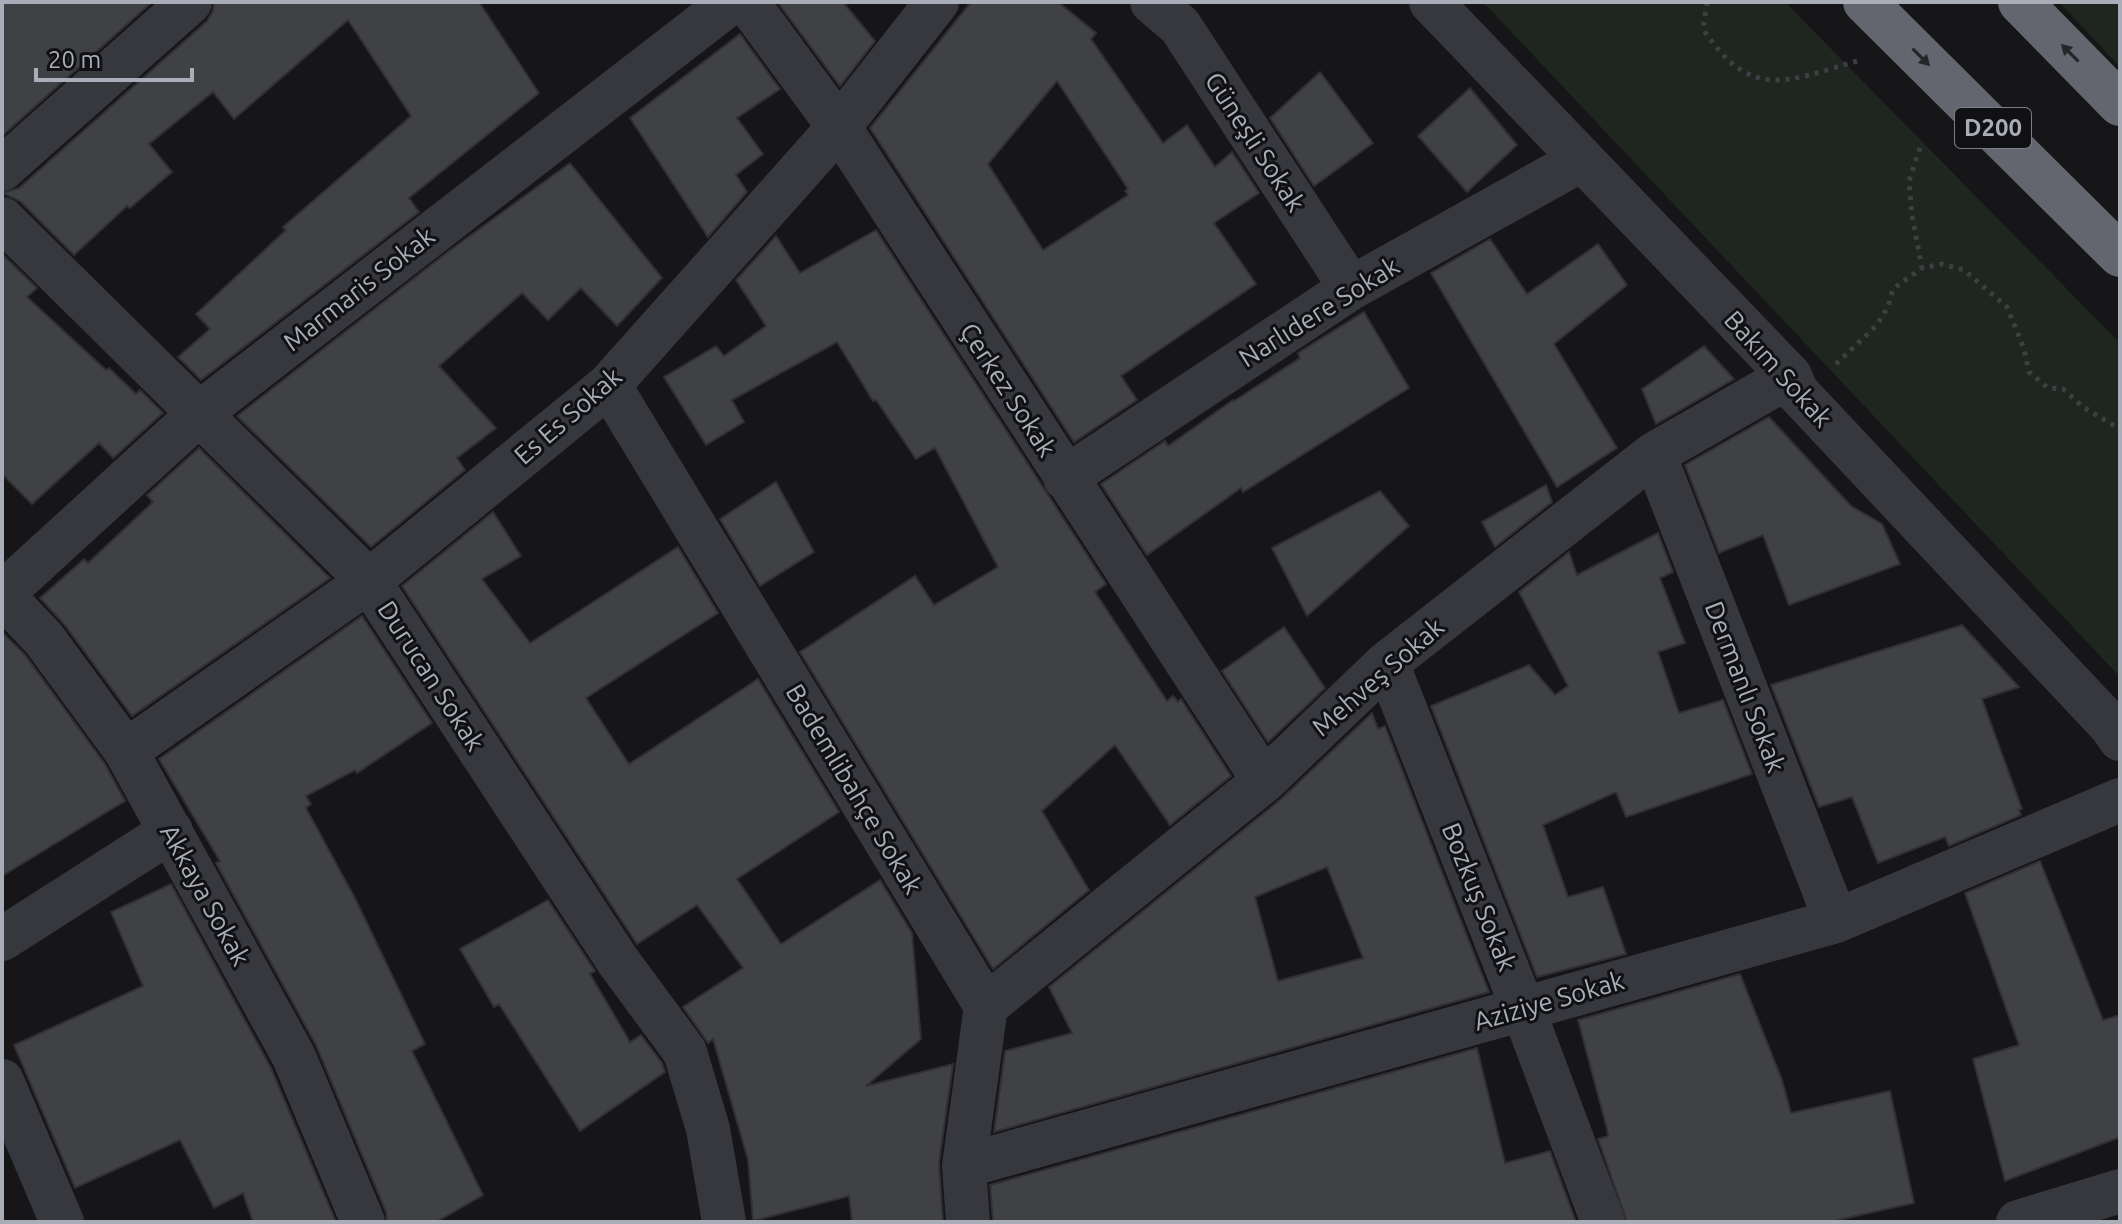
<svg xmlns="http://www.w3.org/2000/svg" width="2122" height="1224" font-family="Ubuntu,sans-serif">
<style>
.green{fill:#1e261f}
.building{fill:#404145;stroke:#303034;stroke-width:2;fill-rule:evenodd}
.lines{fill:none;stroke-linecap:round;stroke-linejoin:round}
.path{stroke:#3d3f44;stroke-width:5;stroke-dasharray:4 6;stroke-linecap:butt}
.minor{stroke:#37383d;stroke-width:44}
.highway{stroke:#63666e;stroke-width:44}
.oneway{fill:#26262a}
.labels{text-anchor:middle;stroke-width:6;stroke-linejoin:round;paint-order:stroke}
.shield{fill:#111113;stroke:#7b7e86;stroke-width:2}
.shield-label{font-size:24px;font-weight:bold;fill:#a8adb8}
.street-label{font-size:26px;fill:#a8adb8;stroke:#111113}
</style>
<rect width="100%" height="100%" fill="#161618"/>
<path class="green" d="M1483,2H1785L2120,343V677Z
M2059,2H2120V67Z"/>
<path class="building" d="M2,2H152L2,136Z
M214,2H479L539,93L409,198L419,212L201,380L178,357L210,329L196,314L286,230L283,227L411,116L348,20L234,119L213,92L149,144L172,172L130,208L127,206L74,255L20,201L2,193L19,188L207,21L213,11Z
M781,2H843L875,41L840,86L779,4Z
M971,2H1058L1096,33L1091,39L1163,143L1187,125L1215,167L1232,152L1259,193L1214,223L1256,284L1121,376L1137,400L1074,442L870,128ZM1057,81L1128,189L1125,191L1128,195L1043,250L988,164Z
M740,34L780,89L737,118L763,154L736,175L747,192L708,237L630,118Z
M1320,72L1373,143L1314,186L1270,118Z
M1470,88L1517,145L1467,192L1418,136Z
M570,163L662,278L617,326L581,288L548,320L522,293L439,366L496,428L457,458L465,470L371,547L237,416L449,251Z
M876,230L1106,584L1095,592L1167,701L1173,696L1178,702L1181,699L1231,776L1170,825L1115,745L1042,811L1089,890L993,969L800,652L915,576L934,605L998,567L935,448L916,459L876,400L873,401L837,342L732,400L744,422L706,445L664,377L716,346L724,356L766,326L736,280L776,236L800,273Z
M1490,239L1527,294L1598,244L1627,285L1554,344L1617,448L1557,487L1431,273Z
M2,254L37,288L27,297L106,370L109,368L136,394L140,390L163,413L113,458L99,443L32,504L2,474Z
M1364,312L1409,388L1243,492L1241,488L1147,555L1101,484L1165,441L1168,446L1233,400L1234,401L1300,358L1298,353Z
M1704,346L1734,379L1656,424L1642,389Z
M1769,417L1851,506L1882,524L1900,564L1789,605L1763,535L1719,553L1685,465Z
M199,448L330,578L132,716L64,624L40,598L84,559L88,563L153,502L147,495Z
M776,482L814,552L760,586L720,519Z
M1546,485L1552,502L1495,547L1482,522Z
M1380,491L1409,526L1307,616L1272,548Z
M493,512L521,556L482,579L530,643L678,547L718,613L586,698L629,764L758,679L839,812L737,879L781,944L880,880L912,933L921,1039L866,1086L953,1064L939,1163L943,1222H852L849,1196L753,1221L748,1160L713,1039L708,1043L683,1007L743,968L697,905L637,944L402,586Z
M1658,533L1673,572L1660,578L1685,643L1658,652L1679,713L1723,700L1752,774L1626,817L1616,792L1543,825L1568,897L1603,887L1626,954L1537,977L1431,706L1529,665L1555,695L1568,686L1519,592L1569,552L1577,575Z
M362,616L432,723L357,773L355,770L306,796L311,804L306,808L356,900L425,1044L412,1051L483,1195L436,1222H387L386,1212L316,1045L216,863L220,861L159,759Z
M1962,625L2019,687L1982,699L2022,809L2019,810L2021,815L1949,846L1945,837L1878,863L1852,797L1819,807L1771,685Z
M1284,627L1325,688L1268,742L1222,671Z
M2,632L25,655L105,764L125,801L2,876Z
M1372,713L1378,729L1385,726L1489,992L994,1132L1005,1051L1072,1033L1049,987L1280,800ZM1327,867L1363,958L1278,981L1255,897Z
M2040,861L2103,1020L2120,1015V1137L2005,1181L1973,1059L2019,1045L1965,893Z
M171,884L271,1068L336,1222H253L243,1193L214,1208L180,1140L75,1188L14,1045L143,986L111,912Z
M548,900L595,971L590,974L630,1042L641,1035L662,1063L665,1072L580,1131L499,1004L494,1007L460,949Z
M1740,974L1782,1080L1791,1113L1890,1091L1914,1203L1829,1222H1627L1598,1139L1608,1136L1607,1129L1578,1020Z
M1477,1048L1505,1163L1550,1151L1576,1222H993L990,1185Z"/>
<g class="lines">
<path class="path" d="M1707,2L1703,29C1751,101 1785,82 1857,61
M1920,148L1909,181L1912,216L1922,268
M1836,364L1876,326L1888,307L1893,289L1922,268L1942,264L1964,270L2007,307L2024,349L2029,372L2048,388L2063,389L2083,407L2120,429"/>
<path class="minor" d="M747,2L839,127L1264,781
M1152,2L1180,26L1351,288
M1431,2L1790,376L1797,392L2111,726L2120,739
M2,169L190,2
M2,219L369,581L618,961L685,1052L708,1129L724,1222
M609,385L986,1006L964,1166L968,1222
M1654,454L1836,921
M1065,478L1351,288L1581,160
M2,594L201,412L731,2
M2,595L44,639L126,751L294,1057L363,1222
M1387,663L1523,1009L1603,1222
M126,751L369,581L609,385L839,127L937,2
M2,939L171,831
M986,1006L1264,781L1387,663L1654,454L1790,376
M2,1081L62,1222
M964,1166L1836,921L2120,800
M2018,1222L2120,1191"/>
<path class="highway" d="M1865,2L2120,255
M2020,2L2120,104"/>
</g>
<defs><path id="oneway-solid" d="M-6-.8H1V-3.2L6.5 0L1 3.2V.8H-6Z" transform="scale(2)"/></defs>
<g class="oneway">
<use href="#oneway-solid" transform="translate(2070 53) rotate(-135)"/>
<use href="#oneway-solid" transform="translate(1921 57) rotate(45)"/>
</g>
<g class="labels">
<rect class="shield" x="1955" y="108" width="76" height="40" rx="6"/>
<g class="shield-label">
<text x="1993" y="136">D200</text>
</g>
<g class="street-label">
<text transform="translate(1255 142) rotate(57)" y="9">Güneşli Sokak</text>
<text transform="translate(359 289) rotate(-38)" y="9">Marmaris Sokak</text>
<text transform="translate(1319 312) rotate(-32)" y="9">Narlıdere Sokak</text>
<text transform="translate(1778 369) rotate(48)" y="9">Bakım Sokak</text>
<text transform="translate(1008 390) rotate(57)" y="9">Çerkez Sokak</text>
<text transform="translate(568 416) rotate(-41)" y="9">Es Es Sokak</text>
<text transform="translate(431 676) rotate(57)" y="9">Durucan Sokak</text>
<text transform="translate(1378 677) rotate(-41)" y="9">Mehveş Sokak</text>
<text transform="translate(1745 687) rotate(69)" y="9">Dermanlı Sokak</text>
<text transform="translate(854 789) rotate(59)" y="9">Bademlibahçe Sokak</text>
<text transform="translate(205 895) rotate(61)" y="9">Akkaya Sokak</text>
<text transform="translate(1479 897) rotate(68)" y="9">Bozkuş Sokak</text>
<text transform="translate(1549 1001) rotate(-16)" y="9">Aziziye Sokak</text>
</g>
</g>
<rect width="2122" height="1224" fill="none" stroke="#a8adb8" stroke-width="8"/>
<path d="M36 68v12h156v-12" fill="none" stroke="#a8adb8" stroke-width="4"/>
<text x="48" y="68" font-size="24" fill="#a8adb8" stroke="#111113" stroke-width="6" paint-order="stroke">20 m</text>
</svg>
